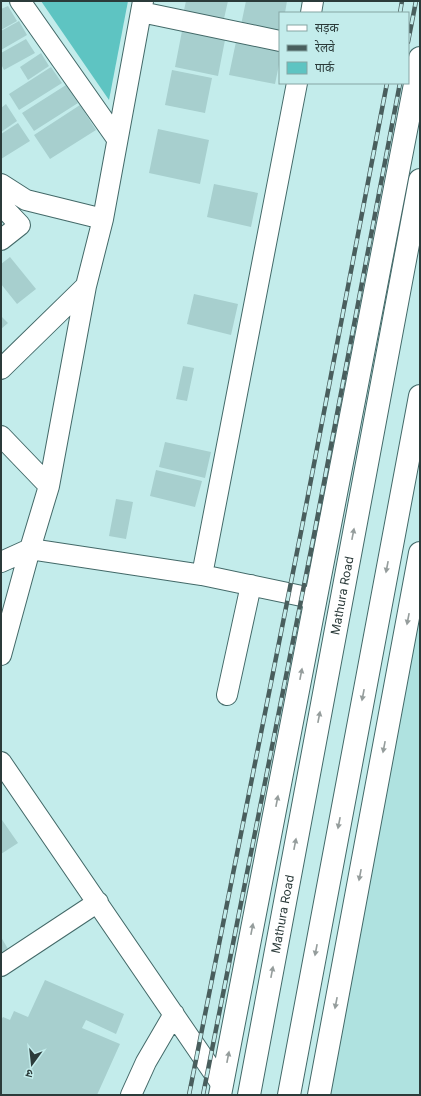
<svg xmlns="http://www.w3.org/2000/svg" width="421" height="1096" font-family="Inter,'Noto Sans Devanagari',sans-serif">
<style>
.built{fill:#afe2e0}
.green{fill:#5ec4c2}
.building{fill:#a7cfce}
.lines{fill:none;stroke-linecap:round;stroke-linejoin:round}
.minor-casing{stroke:#436968;stroke-width:22}
.major-casing{stroke:#436968;stroke-width:24}
.highway-casing{stroke:#436968;stroke-width:24}
.minor{stroke:#fff;stroke-width:20}
.major{stroke:#fff;stroke-width:22}
.highway{stroke:#fff;stroke-width:22}
.rail-casing{stroke:#495e5d;stroke-width:4.5}
.rail{stroke:#c3eceb;stroke-width:3;stroke-dasharray:9;stroke-linecap:butt}
.oneway{fill:#959d9c}
.labels{text-anchor:middle;stroke-width:3.5;stroke-linejoin:round;paint-order:stroke}
.street-label{font-size:12px;fill:#2b3b3a;stroke:#c3eceb}
</style>
<rect width="100%" height="100%" fill="#c3eceb"/>
<path class="built" d="M420,547V1095H315Z"/>
<path class="green" d="M41,1H128L109,100Z"/>
<path class="building" d="M186,1H228L223,23L183,15Z
M246,1H287L285,13H280V34L241,25Z
M8,6L17,21L1,30V9Z
M19,21L27,35L1,50V31Z
M182,31L225,40L218,76L175,67Z
M237,37L280,46V60L275,84L229,75Z
M26,39L35,53L4,70L1,64V53Z
M41,53L49,66L28,80L20,67Z
M51,67L62,83L19,110L9,94Z
M172,70L212,78L205,113L165,105Z
M66,85L78,103L34,131L22,113Z
M6,104L17,121L1,132V108Z
M80,105L96,130L50,159L34,135Z
M18,123L30,141L1,159V134Z
M158,129L209,140L200,184L149,173Z
M214,184L258,193L251,227L207,217Z
M10,257L36,289L17,304L1,284V264Z
M194,294L238,304L231,335L187,324Z
M1,316L8,323L1,329Z
M183,366L194,368L187,401L176,399Z
M165,442L211,452L205,478L159,467Z
M156,470L202,481L195,507L150,496Z
M116,499L133,502L126,539L109,536Z
M2,820L18,843L1,854V821Z
M1,937L8,949L1,953Z
M45,980L124,1014L116,1034L86,1020L82,1028L120,1044L97,1095H1V1020L3,1017L10,1020L14,1011L28,1017Z"/>
<g class="lines">
<defs>
<path id="minor" d="M20,1L117,139
M141,12L280,41
M311,13L313,1
M1,184L26,200L103,219
M1,205L20,225L1,240
M1,369L86,286
M1,436L49,486
M1,562L30,549L202,575L316,599
M202,575L297,83
M1,655L30,549L49,486L86,286L103,219L143,1
M227,695L251,585
M1,762L222,1085
M1,966L98,902
M131,1095L146,1062L174,1014"/>
<path id="major" d="M220,1095L420,58
M319,1095L420,553"/>
<g id="highway">
<path id="s1" d="M249,1095L420,180"/>
<path d="M289,1095L420,396"/>
</g>
</defs>
<use href="#minor" class="minor-casing"/>
<use href="#major" class="major-casing"/>
<use href="#highway" class="highway-casing"/>
<use href="#minor" class="minor"/>
<use href="#major" class="major"/>
<use href="#highway" class="highway"/>
<defs>
<path id="rail" d="M400,13L402,1
M408,42L416,1
M189,1095L301,532L387,83
M203,1095L314,535L400,83"/>
</defs>
<use href="#rail" class="rail-casing"/>
<use href="#rail" class="rail"/>
</g>
<defs><path id="oneway-solid" d="M-6-.8H1V-3.2L6.5 0L1 3.2V.8H-6Z"/></defs>
<g class="oneway">
<use href="#oneway-solid" transform="translate(353 534) rotate(-79)"/>
<use href="#oneway-solid" transform="translate(387 567) rotate(101)"/>
<use href="#oneway-solid" transform="translate(408 619) rotate(101)"/>
<use href="#oneway-solid" transform="translate(301 674) rotate(-79)"/>
<use href="#oneway-solid" transform="translate(363 695) rotate(101)"/>
<use href="#oneway-solid" transform="translate(319 717) rotate(-79)"/>
<use href="#oneway-solid" transform="translate(384 747) rotate(101)"/>
<use href="#oneway-solid" transform="translate(277 801) rotate(-79)"/>
<use href="#oneway-solid" transform="translate(339 823) rotate(101)"/>
<use href="#oneway-solid" transform="translate(295 844) rotate(-79)"/>
<use href="#oneway-solid" transform="translate(360 875) rotate(101)"/>
<use href="#oneway-solid" transform="translate(252 929) rotate(-79)"/>
<use href="#oneway-solid" transform="translate(316 950) rotate(101)"/>
<use href="#oneway-solid" transform="translate(272 972) rotate(-79)"/>
<use href="#oneway-solid" transform="translate(336 1003) rotate(101)"/>
<use href="#oneway-solid" transform="translate(228 1057) rotate(-79)"/>
</g>
<g class="labels">
<g class="street-label">
<text dy="4" stroke="none"><textPath href="#s1" startOffset="508">Mathura Road</textPath></text>
<text dy="4" stroke="none"><textPath href="#s1" startOffset="184">Mathura Road</textPath></text>
</g>
</g>
<rect width="421" height="1096" fill="none" stroke="#2b3b3a" stroke-width="4"/>
<rect x="279" y="12" width="130" height="72" fill="#c3eceb" stroke="#86a5a4"/>
<rect x="287" y="25" width="20" height="6" fill="#ffffff" stroke="#86a5a4"/>
<text x="315" y="32" font-size="12" fill="#2b3b3a">सड़क</text>
<rect x="287" y="45" width="20" height="6" fill="#495e5d" stroke="#86a5a4"/>
<text x="315" y="52" font-size="12" fill="#2b3b3a">रेलवे</text>
<rect x="287" y="62" width="20" height="12" fill="#5ec4c2" stroke="#86a5a4"/>
<text x="315" y="72" font-size="12" fill="#2b3b3a">पार्क</text>
<g transform="translate(32 1064) rotate(195)" stroke="#c3eceb" stroke-width="3" paint-order="stroke">
<path d="M0-3L7 15L0 10L-7 15Z" fill="#2b3b3a"/>
<text y="-6" font-size="11" font-weight="bold" text-anchor="middle" fill="#2b3b3a">उ</text>
</g>
</svg>
